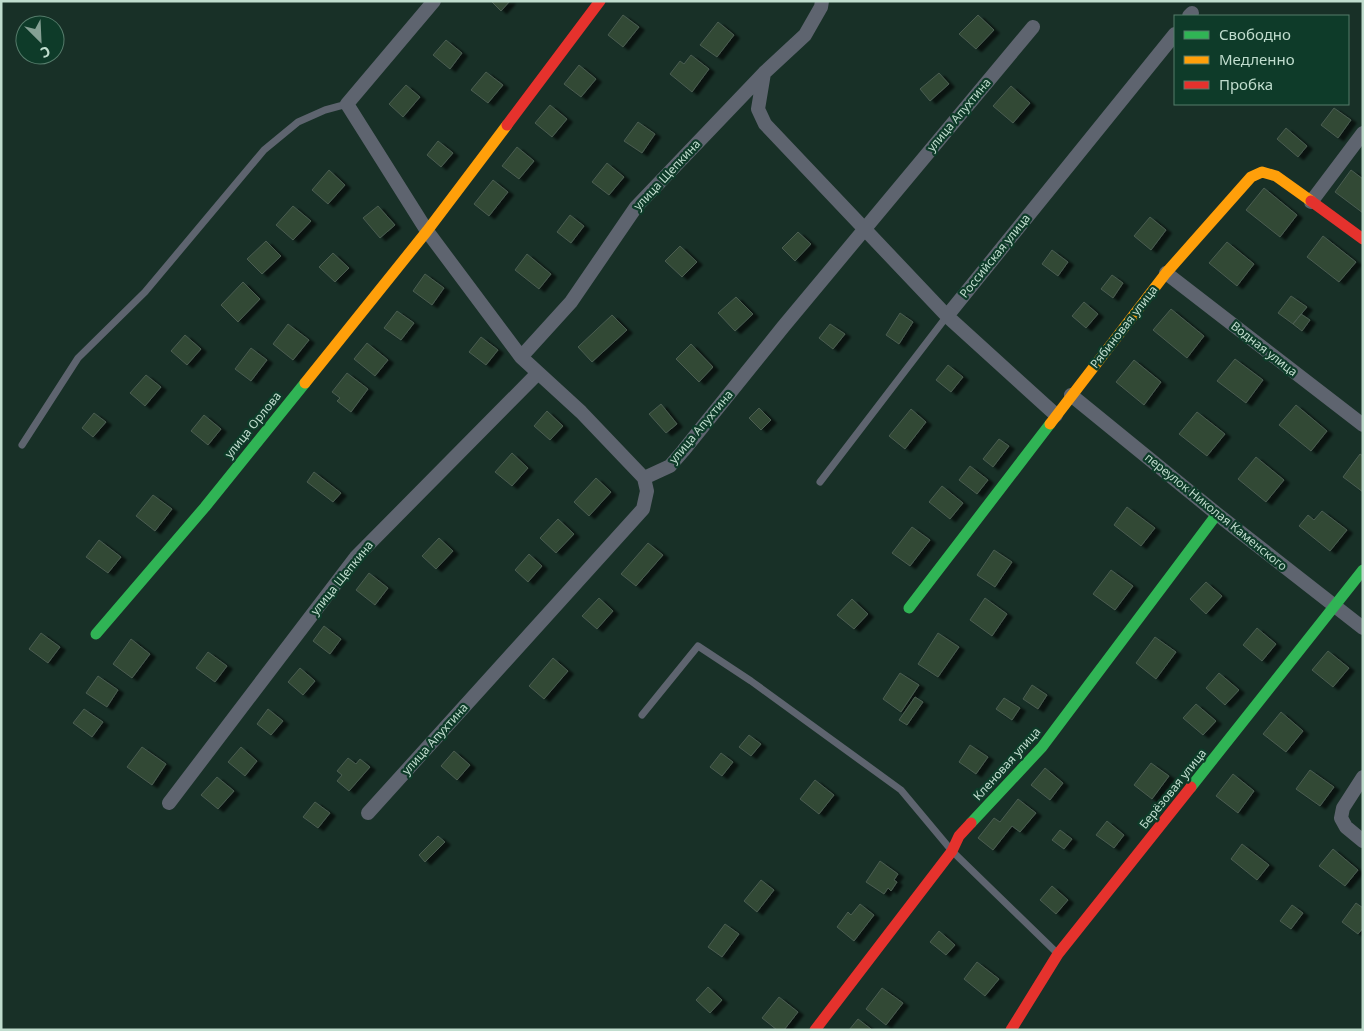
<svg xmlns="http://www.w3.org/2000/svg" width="1364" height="1031" font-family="'Noto Sans',sans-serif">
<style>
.building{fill:#304836;stroke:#4b5d51;filter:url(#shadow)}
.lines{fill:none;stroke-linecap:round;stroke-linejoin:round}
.lane{stroke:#5e646f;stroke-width:7}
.street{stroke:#5e646f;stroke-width:14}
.fast{stroke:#30b455;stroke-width:11}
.slow{stroke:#ff9f0a;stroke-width:11}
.jam{stroke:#e5322d;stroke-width:11}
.labels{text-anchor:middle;stroke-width:4.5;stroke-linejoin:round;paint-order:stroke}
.street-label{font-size:12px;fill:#c0ddce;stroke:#0e3b29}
</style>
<defs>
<filter id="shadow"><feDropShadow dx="5.5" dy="3" stdDeviation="1" flood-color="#0009"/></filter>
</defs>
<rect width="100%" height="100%" fill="#183027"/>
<path class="building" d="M491,1H510L501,11Z
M623,15L639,27L623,47L608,35Z
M978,15L994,30L976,49L959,34Z
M718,22L734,35L717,57L700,45Z
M446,40L462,53L450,69L433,55Z
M691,55L709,69L692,92L670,74L680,61L684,64Z
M579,65L596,79L581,97L564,84Z
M486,72L503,85L488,103L471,90Z
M939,73L949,84L930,101L920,89Z
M406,85L420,97L403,117L389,104Z
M1011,86L1030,103L1013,123L993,106Z
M550,105L567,119L552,137L535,123Z
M1334,108L1351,120L1338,138L1321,125Z
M638,122L655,134L642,153L624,141Z
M1286,128L1307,146L1298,157L1277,139Z
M438,141L453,153L441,167L427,155Z
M517,147L534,161L519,179L502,166Z
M607,163L624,177L609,195L592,182Z
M329,170L345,185L328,204L312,190Z
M1351,170L1363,179V213L1335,192Z
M493,180L508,192L489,216L474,204Z
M1264,188L1297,215L1280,237L1246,210Z
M293,206L311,221L293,240L276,225Z
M378,206L395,225L380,238L363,218Z
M570,215L584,226L571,243L557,232Z
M1150,217L1166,230L1151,250L1134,236Z
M798,232L811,244L795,261L782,248Z
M1323,236L1356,262L1339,282L1307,257Z
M266,241L281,256L262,274L247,259Z
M1227,242L1254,264L1237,286L1209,263Z
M680,246L697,262L682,277L665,261Z
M1052,250L1068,262L1058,276L1042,264Z
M333,253L349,268L335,282L319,267Z
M527,254L551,274L539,289L515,270Z
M425,274L444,288L432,305L413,291Z
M1112,275L1123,283L1113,298L1101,289Z
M243,282L260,299L238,322L221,305Z
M1291,296L1307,307L1293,324L1278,313Z
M736,297L753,314L735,331L718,313Z
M1084,302L1098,314L1086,328L1072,316Z
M1171,309L1204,336L1187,358L1153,330Z
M397,311L414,323L401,340L384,328Z
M900,313L913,322L899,344L886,335Z
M1301,314L1310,320L1302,331L1293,324Z
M612,315L627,330L592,362L578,347Z
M288,324L309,340L293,360L273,344Z
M830,324L845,334L833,349L819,338Z
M185,335L201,349L187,365L171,351Z
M481,337L498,350L486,365L469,352Z
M367,343L388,360L375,376L354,359Z
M691,344L713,367L699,382L676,359Z
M251,348L267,360L251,381L235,369Z
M1235,359L1263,380L1246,403L1217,381Z
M1134,360L1161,382L1144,405L1116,382Z
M948,365L963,377L951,392L936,380Z
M347,373L368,389L351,412L337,401L340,398L332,392Z
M146,375L161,387L145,406L130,393Z
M661,404L677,424L666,433L649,414Z
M1296,405L1327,431L1311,451L1279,425Z
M759,408L771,420L761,430L749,418Z
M911,409L926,422L905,449L889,436Z
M547,411L563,426L550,440L534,426Z
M1197,412L1225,434L1207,456L1179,434Z
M94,413L106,422L93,437L82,428Z
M204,415L221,429L208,445L191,431Z
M999,439L1009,446L993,467L983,459Z
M512,453L528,468L512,486L495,472Z
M1360,454L1363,456V492L1343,477Z
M1256,457L1284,480L1266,502L1238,479Z
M970,466L988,480L977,494L959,480Z
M314,472L341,493L333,502L307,482Z
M596,478L611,492L589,516L574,502Z
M942,486L963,503L950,519L929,502Z
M153,495L172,509L155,531L136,516Z
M1127,507L1155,528L1141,546L1114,525Z
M1322,511L1347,530L1330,551L1299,526L1308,515L1314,520Z
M558,519L574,534L556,553L540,538Z
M912,527L930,540L910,566L892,553Z
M439,538L453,551L436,569L422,556Z
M99,540L121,557L108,573L86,557Z
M648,543L663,555L636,586L621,574Z
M994,550L1012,562L995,587L977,575Z
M529,554L542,566L528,582L515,570Z
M1111,570L1133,586L1115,610L1093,594Z
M369,573L388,588L375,605L356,590Z
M1206,582L1222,596L1206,614L1190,599Z
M599,598L613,611L597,629L582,616Z
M985,598L1007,614L992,636L970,620Z
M852,599L868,614L854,629L837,615Z
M324,626L341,639L330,654L313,641Z
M1257,628L1276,644L1262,661L1243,645Z
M41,633L60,647L48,663L29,649Z
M938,633L959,647L938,677L918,664Z
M1155,637L1176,652L1156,679L1136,663Z
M131,639L150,654L132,678L113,664Z
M1328,651L1349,668L1333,687L1312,670Z
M208,652L227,666L215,682L196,668Z
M553,658L568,671L544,699L529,686Z
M300,668L315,681L303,695L288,682Z
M900,673L919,685L901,712L883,699Z
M1219,673L1239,690L1225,705L1206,688Z
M98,676L118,690L107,707L86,693Z
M1032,685L1047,695L1038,709L1023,699Z
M915,697L923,702L907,725L899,720Z
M1004,698L1020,708L1012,720L996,709Z
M1196,704L1216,721L1203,735L1183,718Z
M84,709L103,722L92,737L73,723Z
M268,709L283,721L271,735L257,724Z
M1281,712L1303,731L1286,752L1263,734Z
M749,735L761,744L751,756L739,747Z
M970,745L988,757L976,774L959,762Z
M142,747L166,764L152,785L127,767Z
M241,747L257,761L245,776L228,762Z
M454,751L470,765L457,780L441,766Z
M721,753L733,762L722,776L710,767Z
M348,758L356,764L360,759L370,767L349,791L337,781L342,775L337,771Z
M1151,763L1169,776L1152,799L1134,785Z
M1045,768L1063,783L1050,800L1031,785Z
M1310,770L1334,787L1320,806L1296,789Z
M1233,774L1254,791L1238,813L1216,796Z
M217,777L234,791L218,809L201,795Z
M815,780L834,795L819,814L800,799Z
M1018,799L1036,813L1020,832L1012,826L993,850L978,838L994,818L1000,822Z
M315,802L330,813L318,828L303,817Z
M1107,821L1124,835L1114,848L1096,835Z
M1060,830L1072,839L1064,849L1052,840Z
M438,836L445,842L425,862L419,855Z
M1242,844L1269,865L1257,880L1231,859Z
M1333,849L1358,870L1345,886L1319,866Z
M880,861L898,874L894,880L897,882L891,891L888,888L884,894L866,882Z
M761,880L774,890L757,912L744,901Z
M1052,886L1068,900L1056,914L1040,900Z
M1356,903L1363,908V928L1358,934L1342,922Z
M860,904L874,915L854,941L837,927L848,912L851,915Z
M1292,905L1303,913L1291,929L1280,921Z
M725,924L739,934L722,957L708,947Z
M939,931L955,945L946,955L930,942Z
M977,962L999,979L985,996L964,979Z
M708,987L722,1000L710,1013L696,1000Z
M882,988L903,1003L886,1025L866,1009Z
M779,997L798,1012L784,1030H777L762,1018Z
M858,1019L871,1029V1030H849Z"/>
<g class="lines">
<path class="lane" d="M22,445L78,358L145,292L264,150L298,122L325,110L347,104
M820,482L947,316
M642,715L698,646L751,681L901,790L952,851L1056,952"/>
<path class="street" d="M434,1L347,104L427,231L521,357L581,412L644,478
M1189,16L1192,13
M764,73L758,109L765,124L947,316L1056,415
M1311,202L1363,133
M1166,273L1363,425
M947,316L1175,34
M521,357L571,302L636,207L764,73L805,35L821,7L822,1
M1071,395L1217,514L1363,628
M644,478L670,466L683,451L783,327L1033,27
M1363,777L1343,808L1341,818L1346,827L1363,841
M169,803L356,557L538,373
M368,813L643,509L647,491L644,478"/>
<path class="fast" d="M909,608L1050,424
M96,634L205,507L305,383
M1191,787L1363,570
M971,823L1042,747L1217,514"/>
<path class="slow" d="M305,383L427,231L507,125
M1050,424L1166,273L1251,177L1262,172L1276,176L1311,201"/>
<path class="jam" d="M507,125L600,1
M1311,201L1363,239
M815,1030L952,851L959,836L971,823
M1011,1030L1058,954L1191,787"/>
</g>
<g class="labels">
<g class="street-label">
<text transform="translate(959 115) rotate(-50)" y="4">улица Апухтина</text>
<text transform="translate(667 175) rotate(-47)" y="4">улица Щепкина</text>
<text transform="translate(995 256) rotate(-51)" y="4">Российская улица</text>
<text transform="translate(1124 327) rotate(-52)" y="4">Рябиновая улица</text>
<text transform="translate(1264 349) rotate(38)" y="4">Водная улица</text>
<text transform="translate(253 425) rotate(-51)" y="4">улица Орлова</text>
<text transform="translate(701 427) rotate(-50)" y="4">улица Апухтина</text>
<text transform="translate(1216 512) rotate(39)" y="4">переулок Николая Каменского</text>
<text transform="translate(342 578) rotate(-51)" y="4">улица Щепкина</text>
<text transform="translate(435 739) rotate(-48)" y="4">улица Апухтина</text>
<text transform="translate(1007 764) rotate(-48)" y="4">Кленовая улица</text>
<text transform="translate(1173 789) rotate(-51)" y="4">Берёзовая улица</text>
</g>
</g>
<rect width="1364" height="1031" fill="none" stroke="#c0ddce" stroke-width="5"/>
<rect x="1174" y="15" width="175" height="90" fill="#0e3b29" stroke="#557c6b"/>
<rect x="1184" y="31" width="25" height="8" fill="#30b455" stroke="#557c6b"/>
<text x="1219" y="40" font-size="15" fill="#c0ddce">Свободно</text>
<rect x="1184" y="56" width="25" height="8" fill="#ff9f0a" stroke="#557c6b"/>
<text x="1219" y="65" font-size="15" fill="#c0ddce">Медленно</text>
<rect x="1184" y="81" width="25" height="8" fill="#e5322d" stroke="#557c6b"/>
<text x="1219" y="90" font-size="15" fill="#c0ddce">Пробка</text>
<g transform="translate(40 40) rotate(156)"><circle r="24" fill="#0e3b29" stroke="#557c6b"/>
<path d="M0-4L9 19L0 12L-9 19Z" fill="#85a094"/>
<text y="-8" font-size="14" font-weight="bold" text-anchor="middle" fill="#c0ddce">С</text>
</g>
</svg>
